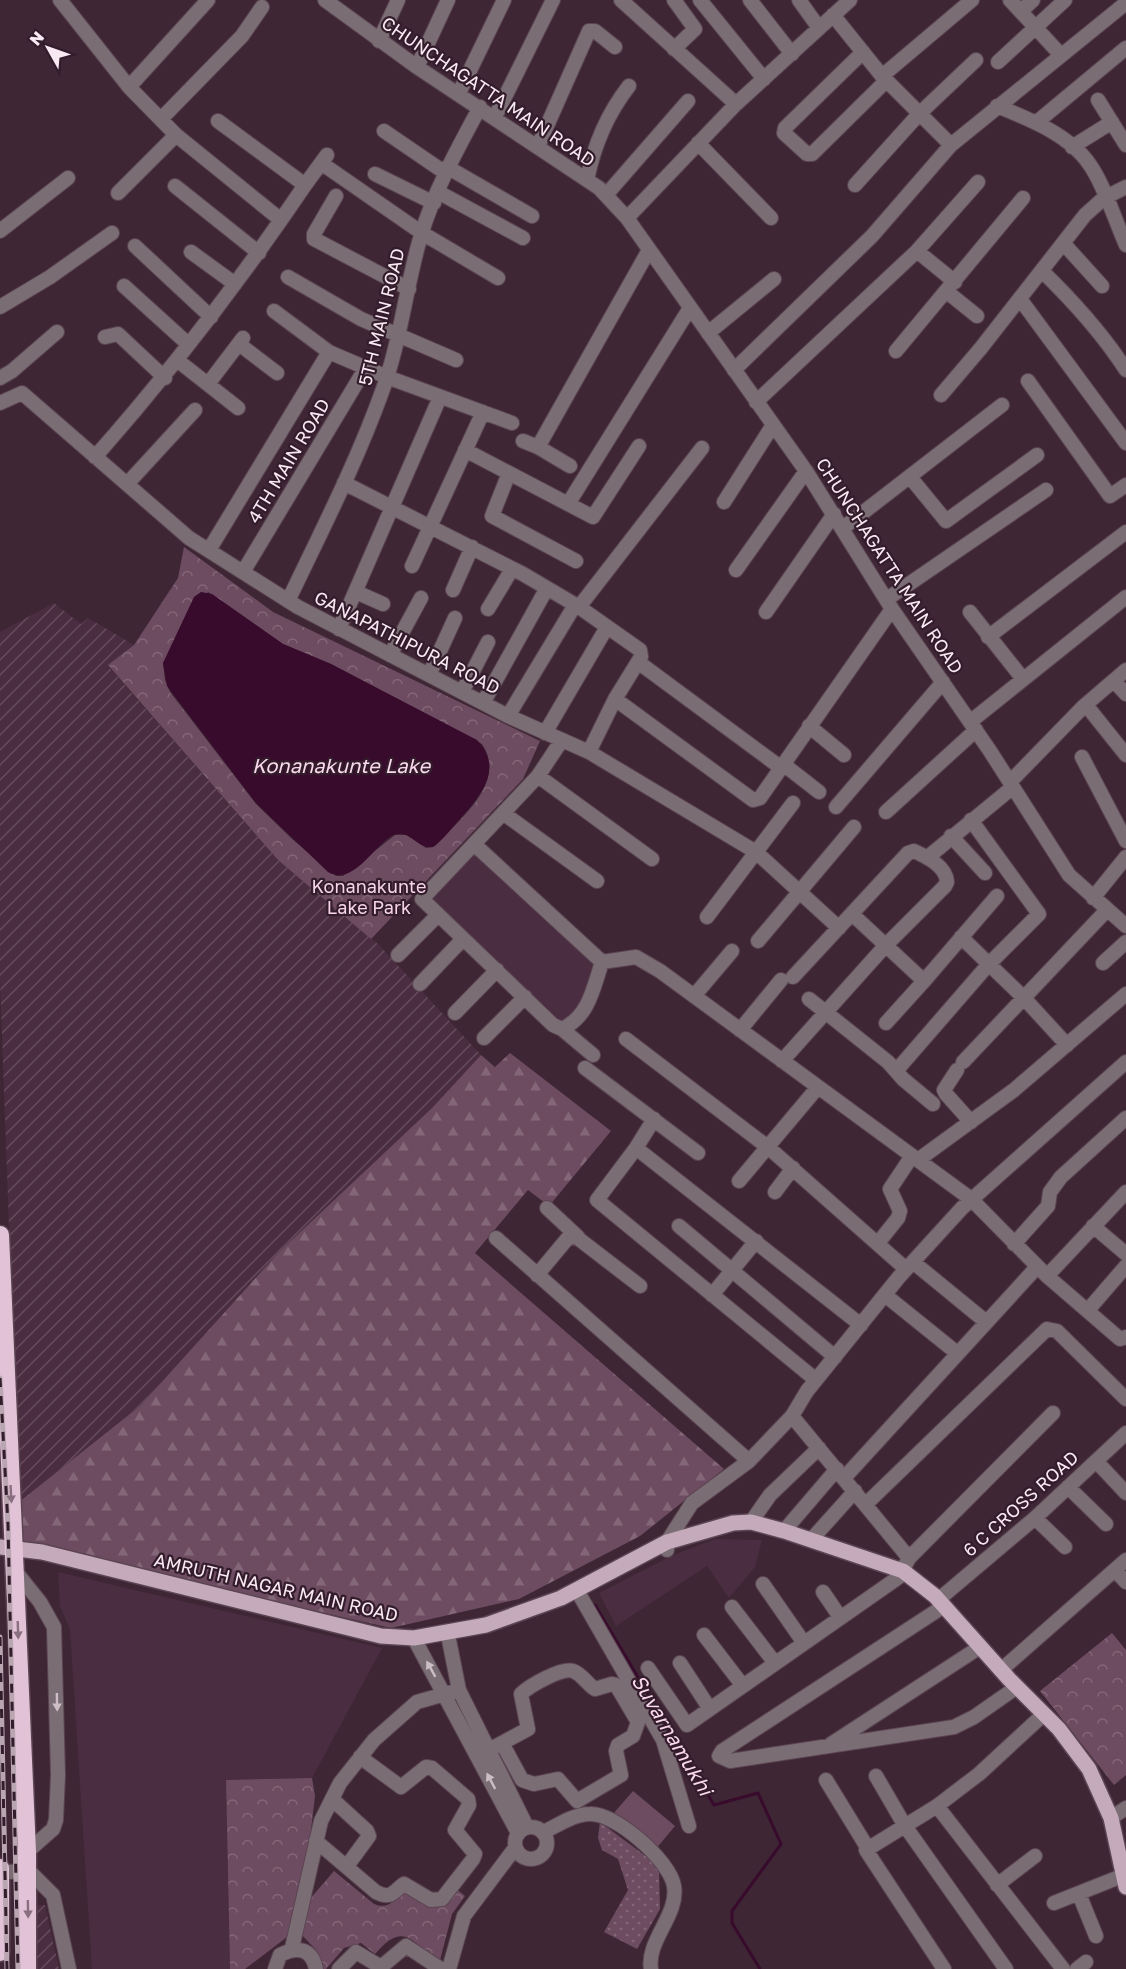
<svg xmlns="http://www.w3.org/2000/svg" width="1126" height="1969" font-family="'Golos Text',sans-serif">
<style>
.built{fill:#4b2d41}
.industrial{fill:url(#industrial-furrows)}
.grass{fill:url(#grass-dots)}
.forest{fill:url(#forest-firs)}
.park{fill:url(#park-crowns);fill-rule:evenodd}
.pitch{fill:#6d4c61}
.water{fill:#380a2c}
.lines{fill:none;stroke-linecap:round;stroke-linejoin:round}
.stream{stroke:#380a2c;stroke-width:3}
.minor-casing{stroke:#5c4553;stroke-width:16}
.major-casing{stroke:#5c4553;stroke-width:18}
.highway-casing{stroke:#5c4553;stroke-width:21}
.minor{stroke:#7a6d74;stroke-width:14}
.major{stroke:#c4aaba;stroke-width:15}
.highway{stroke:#e2c2d6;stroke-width:18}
.rail-casing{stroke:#b9a6b1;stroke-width:5}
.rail{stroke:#331c2b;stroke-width:3;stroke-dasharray:9;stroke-linecap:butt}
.oneway{fill:#8a6f80}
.oneway2{fill:#cdbec6}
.labels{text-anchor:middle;stroke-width:4.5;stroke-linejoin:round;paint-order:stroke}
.street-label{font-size:18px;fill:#f9e9f2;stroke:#331c2b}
.park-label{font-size:18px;fill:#f6d4e9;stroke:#331c2b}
.water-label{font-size:20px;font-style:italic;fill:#fad9ed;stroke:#331c2b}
</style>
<defs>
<pattern id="industrial-furrows" width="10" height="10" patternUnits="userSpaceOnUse" patternTransform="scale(1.5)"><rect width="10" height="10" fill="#4b2d41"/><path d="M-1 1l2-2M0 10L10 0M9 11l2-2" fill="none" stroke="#664b5d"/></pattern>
<pattern id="grass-dots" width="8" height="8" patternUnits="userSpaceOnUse" patternTransform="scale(1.5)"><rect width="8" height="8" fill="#6d4c61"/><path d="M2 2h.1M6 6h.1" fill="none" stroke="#836678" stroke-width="1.8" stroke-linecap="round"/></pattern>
<pattern id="forest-firs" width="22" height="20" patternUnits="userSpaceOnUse" patternTransform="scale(1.5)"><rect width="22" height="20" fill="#6d4c61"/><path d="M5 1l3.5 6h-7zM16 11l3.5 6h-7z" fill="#836678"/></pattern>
<pattern id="park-crowns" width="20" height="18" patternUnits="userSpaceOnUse" patternTransform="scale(1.5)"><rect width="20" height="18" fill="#6d4c61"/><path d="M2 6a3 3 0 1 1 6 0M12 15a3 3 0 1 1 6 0" fill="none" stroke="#836678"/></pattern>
</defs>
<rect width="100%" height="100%" fill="#3e2635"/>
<path class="built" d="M476,851L596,965L582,1006L564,1024L429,896Z
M715,1539L762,1540L755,1567L729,1598L707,1566L616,1626L599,1593L671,1556Z
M58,1572L382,1648L312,1778L226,1780L230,1969H92L70,1630L60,1606Z"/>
<path class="industrial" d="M54,603L81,624L88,618L134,645L108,666L278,860L378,944L481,1055L432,1108L279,1252L140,1406L19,1502L0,980V632Z
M37,1905H45L59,1969H33Z"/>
<path class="grass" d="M600,1822L659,1866L660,1909L637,1949L604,1932L628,1890L618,1859L602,1850L598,1838Z"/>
<path class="forest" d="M510,1053L611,1131L549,1206L528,1190L475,1253L724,1469L640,1536L519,1599L391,1628L20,1544L19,1502L140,1406L279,1252L432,1108L481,1055L495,1067Z"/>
<path class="park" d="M184,547L273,612L540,741L523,779L371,939L278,860L108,665L134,645L178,578ZM208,592L283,644L331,664L482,744C508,783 459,819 435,846L426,848L407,835H395L343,876H336L292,839L256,804L170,692L165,680L163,663Z
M1112,1633L1126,1650V1775L1114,1785L1040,1691Z
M312,1778L315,1796L308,1855L287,1937L245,1969H230L226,1780Z
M334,1871L374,1904C389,1910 394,1900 404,1891L426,1901L455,1888L465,1896L452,1914L439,1964C412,1941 404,1920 375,1954L361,1943L344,1948L326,1969H321L316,1950L302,1935L309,1900Z"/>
<path class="pitch" d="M633,1791L675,1826L655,1850L613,1814Z"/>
<path class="water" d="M201,592L212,594L283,644L331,664L477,740C505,769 479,797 459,820C451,829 443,840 433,847C417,850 408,825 390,837C372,849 352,886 328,872L256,803L167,686L163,663L194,597Z"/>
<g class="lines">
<path class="stream" d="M595,1605L714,1805L758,1793L781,1844L732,1911V1923L760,1969"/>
<defs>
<path id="minor" d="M60,0L129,87
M208,0L129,87L176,135L281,220
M325,0L417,67L599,188L627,218L806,471L892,609L990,751L1069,875L1126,926
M621,0L736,104
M674,0L695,29L674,49
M700,0L764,79
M750,0L792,54
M799,0L819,28
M1010,0L1060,54
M1021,11L1033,0
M379,41L398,0
M863,52L785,128L784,133L807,154H812L887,80
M998,62L1065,0
M417,67L448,0
M882,76L972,0
M459,93L504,0
M1098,100L1126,145
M997,106C1029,119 1070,135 1090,165C1105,187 1115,220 1126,245
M495,117L553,0
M161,119L242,36L262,7
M1037,122L1126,48
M384,131L444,172
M698,143L771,218
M951,145L1126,3
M538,146L589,31H595L615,47
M1072,147L1112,122
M321,163L422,233L498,278
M447,167L532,216
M375,174L434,203
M587,180C594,145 607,114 629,86
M305,185L327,155
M855,185L919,114L976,60
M175,186L259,253
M438,192L523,238
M118,193L176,135
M606,195L688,101
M336,196L314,234V239L409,289
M627,218L736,104L850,0
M0,231L68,178
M1064,244L1102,286
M135,246L211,317
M917,251L955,282
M191,252L235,284
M1042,271C1074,302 1102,333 1126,370
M288,277L361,319L456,360
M124,286L188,344
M946,291L977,316
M1020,299L1126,443
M0,307L50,277L112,233
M274,311L329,352L387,377L512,423
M708,333L774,279
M105,337L118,334L165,378
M239,344L277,373
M896,351L1023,198
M177,360L238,408
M734,370L872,236L951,145L882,76L833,15
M0,378L12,371L57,332
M1028,381L1110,496L1126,485
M208,384L243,338
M941,395L981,348L1085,215L1104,198L1126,187
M756,402L917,251L978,182
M0,403L22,393L189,538L298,607L508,716L589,752L756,852L707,917
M523,441L538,447L649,250
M538,447L570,466
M465,450L593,517L639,446
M95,457C172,370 240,281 305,185L218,121
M509,473L492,516L576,561
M910,477L946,521L1037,455
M344,483L523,574L579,607L640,650L641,657L615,699L589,752
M127,484L195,410
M724,502L773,425
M568,504L690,308
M843,528L1002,405
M209,550L329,352
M412,566L483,412
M736,570L806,471
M243,572L365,369
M453,590L472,547
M356,592L383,604
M887,599L1046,490
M288,601C321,532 357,462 383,389C401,339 406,286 421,235C435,189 458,148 480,107
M579,607L702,448
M488,609L512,569
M766,612L834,514
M970,612L1023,679
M339,629L440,397
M988,637L1126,532
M390,655L421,598
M638,662L780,767
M429,675L455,618
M1114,681L1126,694
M462,692L488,642
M615,699L753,800L760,798L892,609
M483,703L547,588
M1086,705L1126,755
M508,716L575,605
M970,722L1126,597
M809,726L844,755
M545,733L607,627
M562,740L538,776L422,899L553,1025L562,1029C589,1016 593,989 602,962
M1082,757L1126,841
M783,764L819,792
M538,776L652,859
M1010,782L1084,706L1126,670
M793,803L756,852L839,928
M836,807L943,682
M886,812L976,730
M503,813L597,881
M951,836L985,873
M475,845L602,962L636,957L660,971L971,1199L1047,1276L1126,1192
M928,857L1013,787
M1093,898L1126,857
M852,914L924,981L997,896
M961,937L1023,997L1067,1045
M758,941L854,827
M398,955L438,915
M1103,963L1126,942
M420,984L463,939
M694,996L732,951
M809,999L888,1062L903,1079L933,1104
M455,1013L497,970
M886,1023L924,981
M562,1029L593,1055
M740,1030L781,980
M484,1038L525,997
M626,1039L769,1148L906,1269
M782,1061L886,945L945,886L947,882C946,866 927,857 914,851L908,853L793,977
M963,1062L1106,911
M585,1068L698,1153
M957,1070L944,1090L946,1094L971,1122
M896,1071L988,965L1039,914L971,820
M654,1119L636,1148L597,1200L816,1380
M636,1148L861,1325
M918,1160L1014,1090L1126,994
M739,1181L818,1087
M775,1192L793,1168
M547,1208L578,1237
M679,1226L835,1357
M1093,1226L1126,1254
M496,1238L749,1461
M878,1243L898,1218L900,1211L890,1189L912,1156
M1014,1244L1048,1206L1050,1192L1061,1177L1126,1118
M913,1262L985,1321
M537,1275L567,1239L575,1236L640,1286
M1047,1276L1120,1339L1126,1337
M712,1295L756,1241
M885,1295L957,1353
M1088,1310L1126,1266
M792,1416L909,1558
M1096,1461L1126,1493
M844,1478L1037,1267
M1068,1487L1106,1524
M866,1504L1047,1329L1057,1331L1126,1399
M1035,1518L1065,1547
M751,1522L770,1495L819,1448
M784,1531L837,1469
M811,1540L855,1491
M667,1550V1542L692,1503L749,1461L792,1416L807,1391L899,1277L962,1208L1126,1062
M1115,1570L1126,1582
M16,1572L40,1602L54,1627L58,1775L56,1820L53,1829L27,1852
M763,1584L804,1643
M823,1592L840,1617
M579,1594L663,1740L689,1826
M938,1600L1035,1518L1126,1433
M944,1606L722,1751L719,1756L730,1761L954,1727L974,1717L1017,1687
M732,1607L775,1663
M704,1635L743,1686
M449,1640L459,1690L527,1827
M417,1644L518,1833
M680,1663L710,1709
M648,1668L687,1725L899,1577L909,1558L1053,1413
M1001,1670L1126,1560
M831,1744L980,1647
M489,1750L528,1729L521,1694C529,1686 562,1667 573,1671C582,1674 587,1684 595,1689L612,1684L616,1685L638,1722L633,1736L618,1745L616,1751L621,1775L577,1801L558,1779L534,1784L522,1780L502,1743
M876,1776L905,1826L1006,1969
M826,1780L867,1847
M332,1799L367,1831L369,1836L347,1866
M937,1806L1063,1969
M1111,1818L1126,1808
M515 1843a16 16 0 1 1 32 0a16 16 0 1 1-32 0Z
M544,1832C558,1825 574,1814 590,1814C616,1813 670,1861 674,1886C679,1915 646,1941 651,1969
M316,1841L376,1892C391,1900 393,1892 404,1884L431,1900L442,1899L473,1859L475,1854L455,1830L469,1805L468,1799L432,1768L426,1767L401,1787L360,1757
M0,1873L28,1870L53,1895L69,1969
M997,1885L1035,1856
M1079,1894L1096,1936
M1054,1903L1122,1876
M292,1948L321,1821L340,1783L374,1740L417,1702L459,1690
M275,1969L280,1955C297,1946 312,1948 316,1969
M339,1969L356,1952L381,1967L406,1946L441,1969
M449,1969L464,1916L515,1848
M944,1969L866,1850L937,1806L979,1774L1044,1714
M1077,1969L1086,1962"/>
<path id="major" d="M0,1547L42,1552L381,1636L414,1638L486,1625L561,1598L667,1542L733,1523L751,1522L784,1531L903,1571L935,1596L1009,1679L1059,1729L1089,1769L1111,1818L1126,1887"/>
<path id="highway" d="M0,1235L27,1852V1969
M0,1868V1952"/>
</defs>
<use href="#minor" class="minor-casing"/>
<use href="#major" class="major-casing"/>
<use href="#highway" class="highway-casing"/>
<use href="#minor" class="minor"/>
<use href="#major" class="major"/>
<use href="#highway" class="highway"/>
<defs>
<path id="rail" d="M0,1378L8,1525L18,1969
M0,1637L7,1969"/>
</defs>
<use href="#rail" class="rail-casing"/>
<use href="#rail" class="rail"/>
</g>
<defs><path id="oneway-solid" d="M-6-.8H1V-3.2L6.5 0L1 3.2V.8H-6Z" transform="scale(1.5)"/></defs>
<g class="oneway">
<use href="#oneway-solid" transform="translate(11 1494) rotate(87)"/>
<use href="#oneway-solid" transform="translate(18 1630) rotate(88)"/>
<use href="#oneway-solid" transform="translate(28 1909) rotate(89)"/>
</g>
<g class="oneway2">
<use href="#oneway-solid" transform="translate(431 1669) rotate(-119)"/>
<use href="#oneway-solid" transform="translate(57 1702) rotate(89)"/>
<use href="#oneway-solid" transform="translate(491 1781) rotate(-118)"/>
</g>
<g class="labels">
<g class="street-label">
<text transform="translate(488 92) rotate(34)" y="6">CHUNCHAGATTA MAIN ROAD</text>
<text transform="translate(382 317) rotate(-76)" y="6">5TH MAIN ROAD</text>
<text transform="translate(289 461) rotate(-59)" y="6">4TH MAIN ROAD</text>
<text transform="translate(889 566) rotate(57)" y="6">CHUNCHAGATTA MAIN ROAD</text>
<text transform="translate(407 643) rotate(27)" y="6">GANAPATHIPURA ROAD</text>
<text transform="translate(1021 1504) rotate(-42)" y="6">6 C CROSS ROAD</text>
<text transform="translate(276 1588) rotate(13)" y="6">AMRUTH NAGAR MAIN ROAD</text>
</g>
<g class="park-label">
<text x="369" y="893">Konanakunte<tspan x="369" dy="21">Lake Park</tspan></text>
</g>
<g class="water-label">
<text x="341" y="773">Konanakunte Lake</text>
<text transform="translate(672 1735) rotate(59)" y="7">Suvarnamukhi</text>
</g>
</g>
<g transform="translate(48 48) rotate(310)" stroke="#331c2b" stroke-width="4.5" paint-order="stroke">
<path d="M0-4.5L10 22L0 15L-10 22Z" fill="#f9e9f2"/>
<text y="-9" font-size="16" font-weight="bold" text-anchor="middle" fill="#f9e9f2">N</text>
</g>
</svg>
